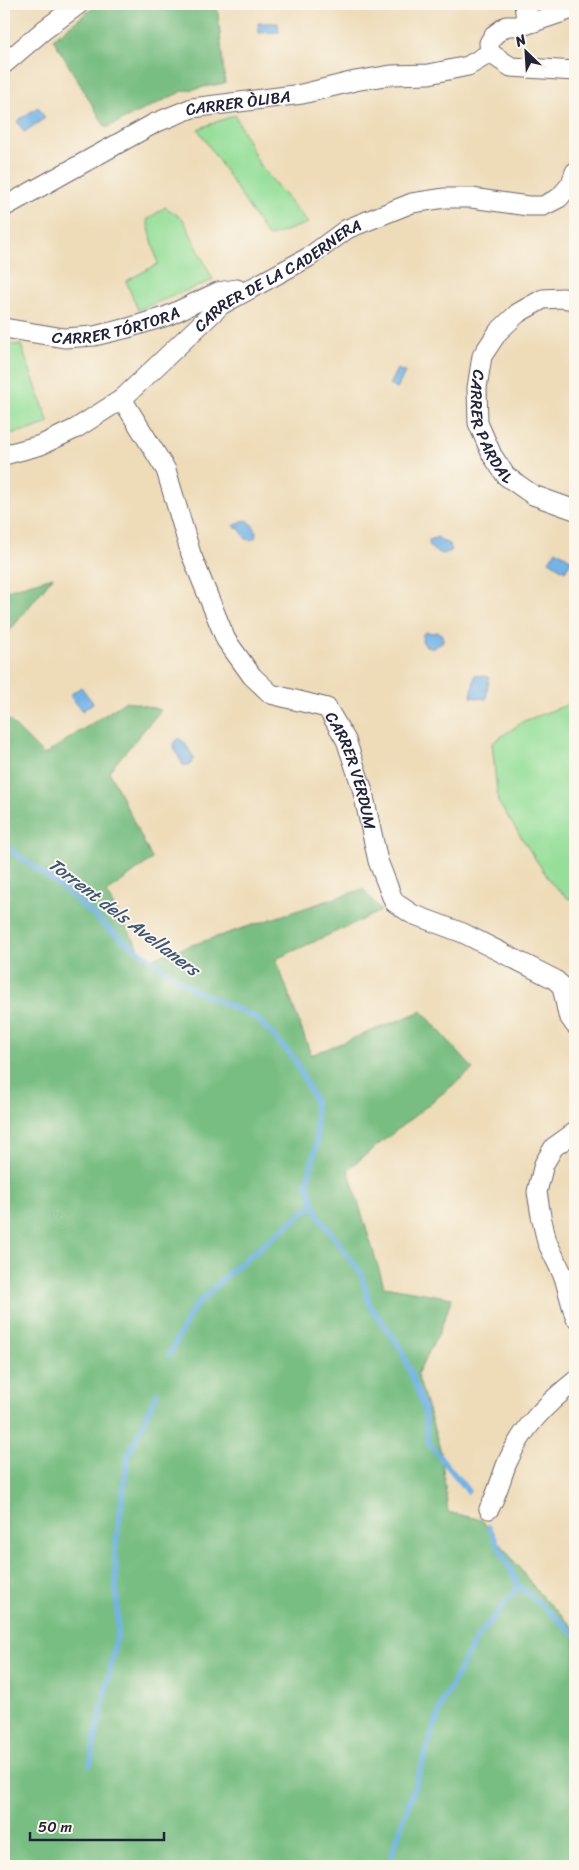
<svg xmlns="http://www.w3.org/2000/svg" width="579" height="1870" font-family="Sriracha,sans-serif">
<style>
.green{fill:#95df9a;stroke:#5c806a}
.forest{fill:#78be82;stroke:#4d705e}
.water{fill:#73b4e7;stroke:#4a6b91}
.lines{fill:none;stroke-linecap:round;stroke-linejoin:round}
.stream{stroke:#73b4e7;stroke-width:5.5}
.street-casing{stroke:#696367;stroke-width:21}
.street{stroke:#fff;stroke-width:19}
.labels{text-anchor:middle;stroke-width:4;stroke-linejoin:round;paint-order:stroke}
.street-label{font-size:16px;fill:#22223b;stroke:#fbf7ec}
.water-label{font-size:18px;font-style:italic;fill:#3e5577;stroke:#fbf7ec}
</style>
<rect width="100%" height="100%" fill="#fbf7ec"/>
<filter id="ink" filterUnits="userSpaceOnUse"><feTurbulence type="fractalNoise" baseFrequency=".02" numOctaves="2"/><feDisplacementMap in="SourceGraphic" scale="10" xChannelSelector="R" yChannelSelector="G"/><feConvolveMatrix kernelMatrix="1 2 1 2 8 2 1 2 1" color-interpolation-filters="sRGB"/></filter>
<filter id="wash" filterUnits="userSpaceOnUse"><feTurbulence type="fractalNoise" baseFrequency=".0096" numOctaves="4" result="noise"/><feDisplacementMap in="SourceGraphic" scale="20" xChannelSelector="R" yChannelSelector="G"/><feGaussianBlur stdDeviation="1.12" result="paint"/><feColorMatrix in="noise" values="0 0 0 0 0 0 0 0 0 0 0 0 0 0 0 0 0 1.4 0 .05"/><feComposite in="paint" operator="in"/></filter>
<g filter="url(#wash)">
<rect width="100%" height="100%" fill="#eedcb9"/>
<path class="green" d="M235,115L259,164L308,223L268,237L198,129Z
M165,207L183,219L213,280L138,310L126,281L158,264L147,220Z
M4,344L21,345L49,423L29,430L4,435Z
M575,702V898L569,899L552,884L498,802L492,743L524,721Z"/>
<path class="forest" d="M98,4H217L225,83L183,91L106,128L53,39Z
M53,577L4,638V591Z
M126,701L161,710L109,771L152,859L106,893L146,960L363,889L381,911L276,959L311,1055L422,1011L473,1069L348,1169L384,1286L452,1298L440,1331L417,1374L441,1452L448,1512L482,1520L537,1591L575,1629V1866H4V715L44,755Z"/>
<path class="water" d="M258,23H278L279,32L259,33Z
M38,107L45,118L24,132L17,121Z
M397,369L405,372L397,389L389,385Z
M247,520C253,524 258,531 255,538L250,540L246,539L239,528L237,529L234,526L242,521Z
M438,537L441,541L450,544L451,551L443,554C436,552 428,549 429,540Z
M556,550L572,560L565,571L549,561Z
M437,632L443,635V641L433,648L426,646L422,641L423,634L426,632L432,633Z
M475,675L489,677L486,699L471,697Z
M81,687L93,703L82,711L70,695Z
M177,739H180L184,742L194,758L190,765H183L174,748V743Z"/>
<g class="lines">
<path class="stream" d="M4,845L64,889L115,934L194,990L257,1018L294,1058L315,1101L317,1143L307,1184L318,1215L361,1273L370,1306L401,1348L424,1408L428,1442L468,1491
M169,1355L193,1309L230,1272L314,1204
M489,1527L519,1586L575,1634
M90,1764L118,1632L115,1550L128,1456L157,1393
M388,1866L443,1701L476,1639L519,1586"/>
</g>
</g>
<g filter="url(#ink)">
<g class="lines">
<defs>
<g id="street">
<path d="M524,4L525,12L535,22"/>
<path d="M575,8L522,26H506L494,35L489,43L490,53L511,67L575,71"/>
<path d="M4,64L44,30L79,4"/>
<path id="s1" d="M4,207L155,123L192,108L302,94L355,81L391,75L429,74L468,66L490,53"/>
<path id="s2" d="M575,300L562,298L543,299L518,313L498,332L482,356L477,388L478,423L492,455L506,476L533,495L575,510"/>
<path id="s3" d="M4,328L64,338L94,336L128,328L167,316L218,292L237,289"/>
<path id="s4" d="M122,399L166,470L191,554L226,640L252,676L271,694L327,708L346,740L362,788L378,861L394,902L412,914L463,933L554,979L562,986L568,1015L575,1025"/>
<path id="s5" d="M4,455L41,445L75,429L122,399L221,305L309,257L347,229L412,203L445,198H472L528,206H543L559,198L571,184L575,172"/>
<path d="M575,1132L554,1147L544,1164L537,1192L541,1216L547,1242L564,1277L575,1317"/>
<path d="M489,1509C497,1495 501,1478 507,1463C523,1427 545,1405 575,1381"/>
</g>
</defs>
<use href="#street" class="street-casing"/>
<use href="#street" class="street"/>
</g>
</g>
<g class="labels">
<g class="street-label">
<text dy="6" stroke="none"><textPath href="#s1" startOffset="259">CARRER ÒLIBA</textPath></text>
<text dy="6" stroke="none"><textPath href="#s5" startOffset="332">CARRER DE LA CADERNERA</textPath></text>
<text dy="6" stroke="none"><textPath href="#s3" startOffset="114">CARRER TÓRTORA</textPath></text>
<text dy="6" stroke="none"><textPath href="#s2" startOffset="191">CARRER PARDAL</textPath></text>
<text dy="6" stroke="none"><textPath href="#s4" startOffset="460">CARRER VERDUM</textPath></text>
</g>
<g class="water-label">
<text transform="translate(124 917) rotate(37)" y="6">Torrent dels Avellaners</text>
</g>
</g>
<rect width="579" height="1870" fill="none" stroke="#fbf7ec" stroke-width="20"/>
<g transform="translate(526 52) rotate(335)" stroke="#fbf7ec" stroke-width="4" paint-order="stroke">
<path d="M0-4L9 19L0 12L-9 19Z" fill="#22223b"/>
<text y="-8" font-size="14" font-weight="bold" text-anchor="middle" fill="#22223b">N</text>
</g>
<path d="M30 1832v8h134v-8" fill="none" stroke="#22223b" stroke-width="2.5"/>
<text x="38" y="1832" font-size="15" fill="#22223b" stroke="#fbf7ec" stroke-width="4" paint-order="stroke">50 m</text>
</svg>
